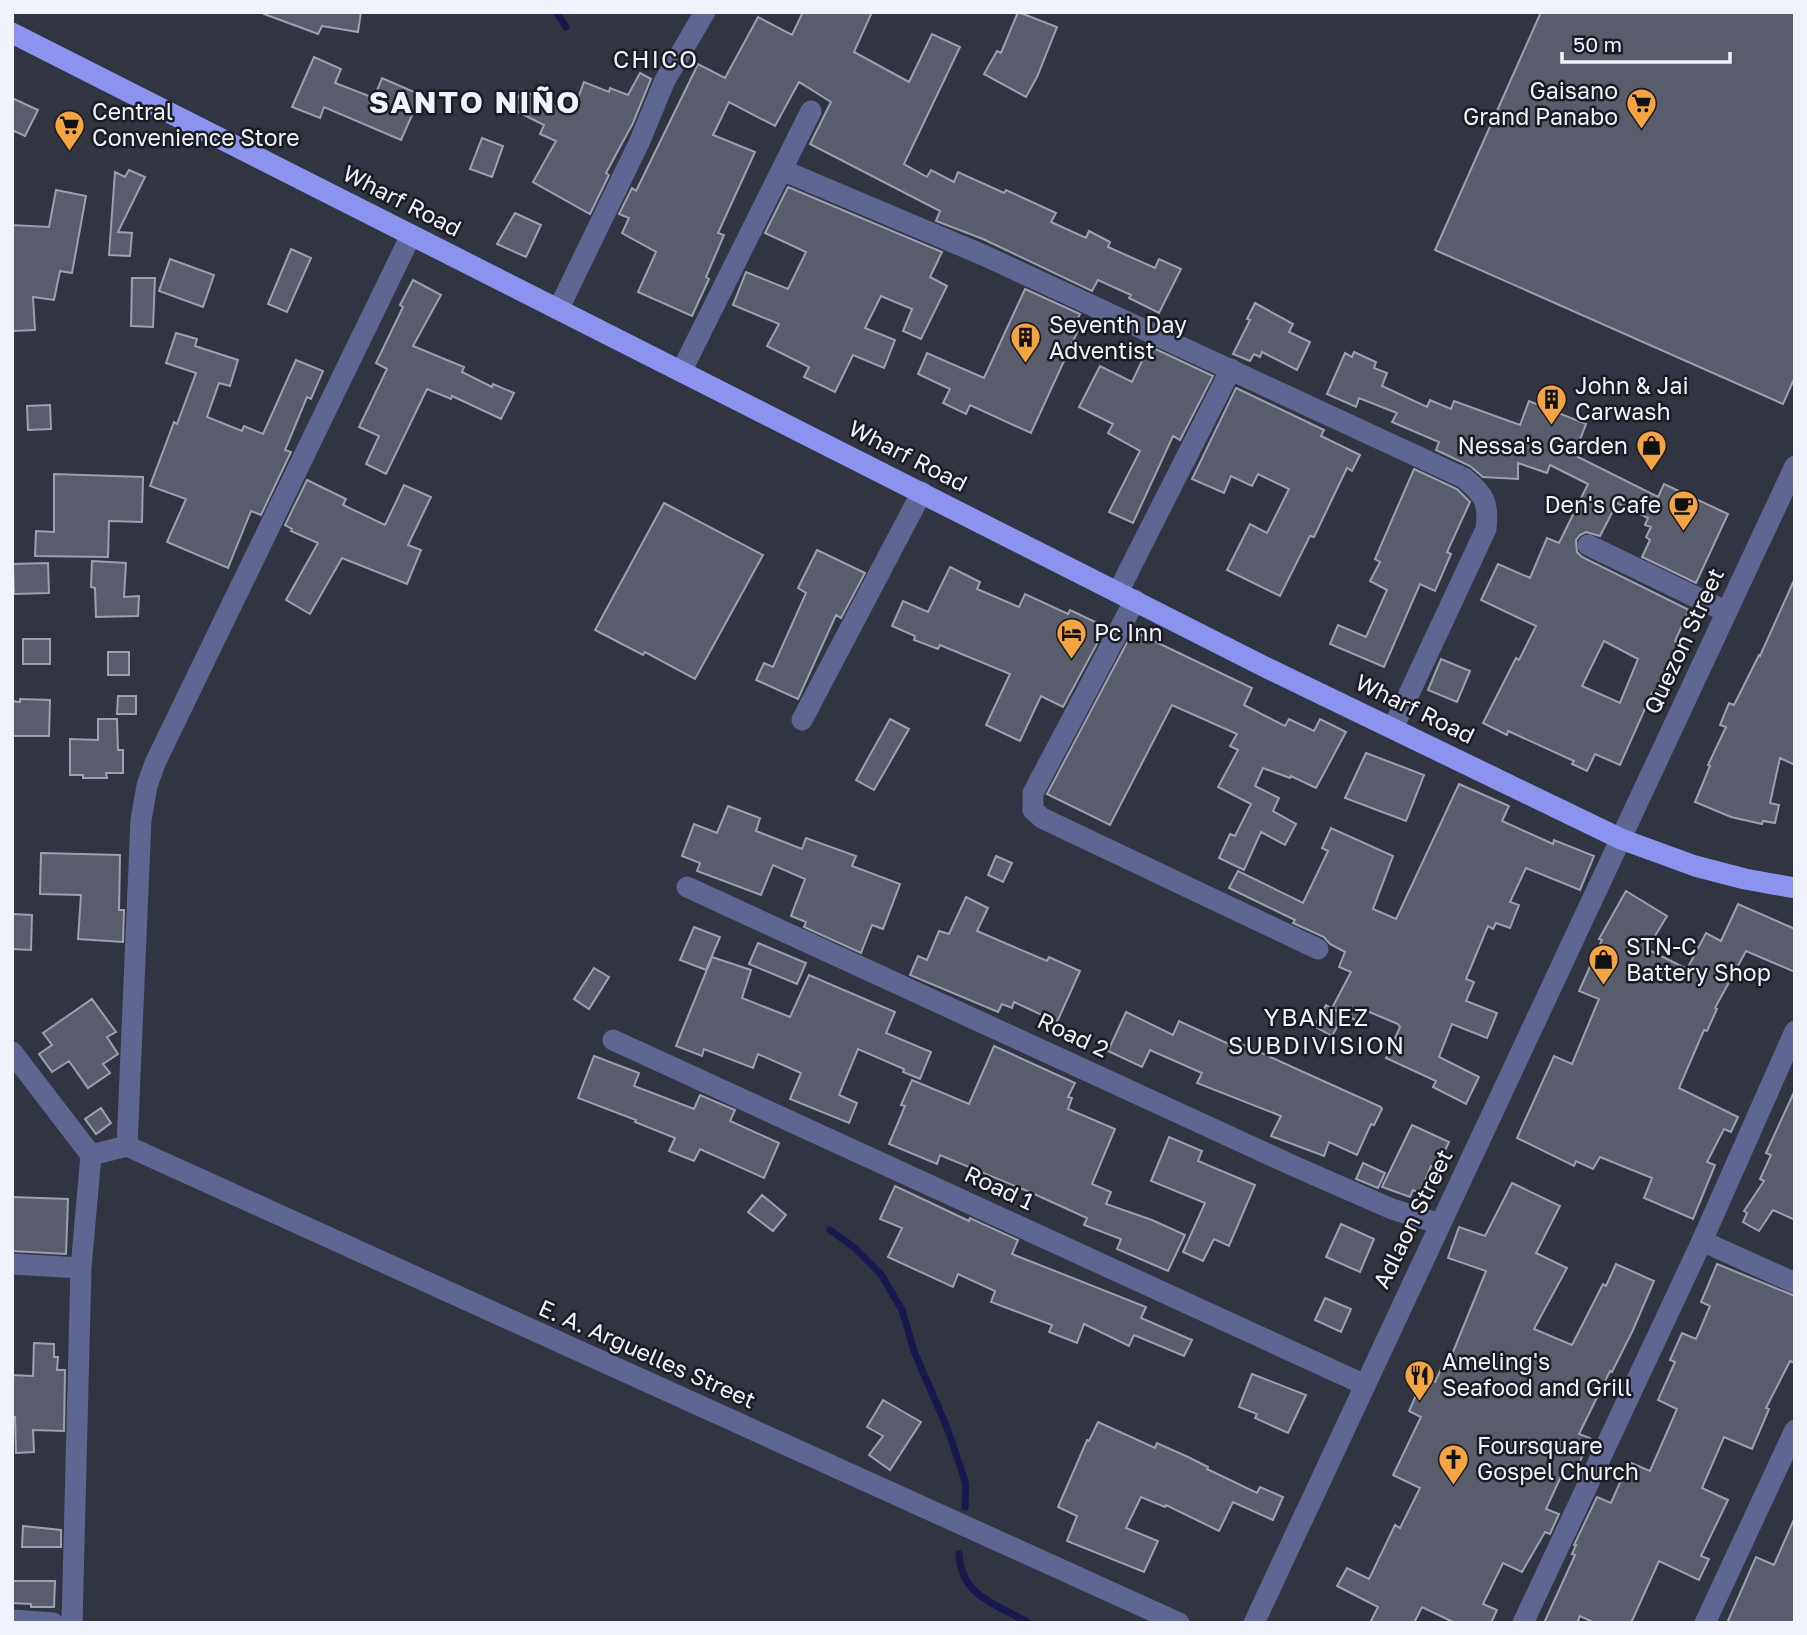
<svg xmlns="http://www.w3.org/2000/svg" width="1807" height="1635" font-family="'Golos Text',sans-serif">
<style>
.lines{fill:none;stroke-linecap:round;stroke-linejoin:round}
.stream{stroke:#19184e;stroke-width:7}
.building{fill:#595c6b;stroke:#9da0b1;stroke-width:2;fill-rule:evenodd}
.minor{stroke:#606692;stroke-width:21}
.major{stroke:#8a94ef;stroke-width:21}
.labels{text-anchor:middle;stroke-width:5;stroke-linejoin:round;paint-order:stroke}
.poi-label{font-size:23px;fill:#f1f3fc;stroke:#1b1c22;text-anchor:start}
.street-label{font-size:23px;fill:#f1f3fc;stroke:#1b1c22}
.neighbourhood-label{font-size:24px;letter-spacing:2px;fill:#f1f3fc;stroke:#1b1c22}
.district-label{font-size:30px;font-weight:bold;letter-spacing:2px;fill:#f1f3fc;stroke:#1b1c22}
</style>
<rect width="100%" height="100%" fill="#313441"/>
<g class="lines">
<path class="stream" d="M556,12L566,27
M830,1230L855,1248L881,1274L902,1310L914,1351L948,1430L966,1484L965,1507
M959,1554C961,1597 997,1604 1029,1623"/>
</g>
<path class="building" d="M264,12H361L358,32L322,26L318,34L264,14Z
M803,12H872L854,52L909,82L932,34L960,47L904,164L927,177L931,170L954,182L958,172L1004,193L1006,190L1056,213L1051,222L1086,238L1089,231L1110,242L1108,247L1155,268L1159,259L1181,269L1159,313L1129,298L1131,295L1098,280L1092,291L983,239L936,221L940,211L810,144L831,102L799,82L775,126L729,102L713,135L755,152L718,233L724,235L706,277L709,279L692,316L638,292L656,252L622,233L629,218L619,214L632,188L636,191L698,64L725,78L758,17L792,35Z
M1018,12L1057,27L1037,77L1026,97L984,74L997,51L1001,53Z
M1541,12H1795V377L1783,404L1435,250Z
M314,57L341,69L335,83L374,98L382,78L421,95L401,140L324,107L320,118L292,107Z
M640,73L651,79L633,123L606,173L609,175L590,214L533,182L556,141L540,134L544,125L512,109L522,90L572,114L584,82L609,92L610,88L628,95Z
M12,98L38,110L25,136L12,130Z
M482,138L503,146L492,177L470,169Z
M129,170L145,177L118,232L132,233L130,256L109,255L115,172L125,177Z
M788,187L942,252L930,277L947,286L921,339L903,331L912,309L881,296L865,328L895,340L884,368L853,355L835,392L804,377L809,367L767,346L779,324L733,305L746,272L788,289L806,252L765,233Z
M56,190L86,196L72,273L60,271L54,300L33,297L35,330L13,331L12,225L49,227Z
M515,213L541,225L526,257L497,244Z
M291,249L311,258L287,312L268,304Z
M170,259L214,275L203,307L159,291Z
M132,278H155L153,327L131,326Z
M413,280L441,295L413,346L464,367L462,372L492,387L493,384L514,393L501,419L452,396L451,399L427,389L386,474L366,464L379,436L359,427L387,369L376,363L403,307L400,305Z
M1025,289L1080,314L1076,322L1081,324L1031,433L970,405L966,414L943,403L950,389L918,374L927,353L984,378Z
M1255,303L1293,324L1289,332L1310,342L1297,370L1262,352L1260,357L1254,354L1250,361L1233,354L1250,320L1247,319Z
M176,333L197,339L195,346L238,360L230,386L219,383L207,417L242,431L244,426L263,434L296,360L323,371L311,399L307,397L285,450L291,452L261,515L251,511L228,568L167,542L186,499L150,486L174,422L177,424L196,373L166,363Z
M1149,346L1213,376L1180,440L1173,436L1133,523L1109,512L1140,451L1108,433L1113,424L1079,407L1100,366L1132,382Z
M1354,352L1376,362L1374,368L1387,373L1382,386L1427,407L1430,400L1451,409L1454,401L1520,425L1529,401L1586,424L1574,455L1658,497L1664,484L1728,514L1696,583L1642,557L1650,540L1646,537L1651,527L1645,525L1648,518L1617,503L1600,536L1586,532L1580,535L1576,540L1577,552L1582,557L1689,610L1675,641L1681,644L1667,674L1674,678L1664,699L1652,693L1620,765L1595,754L1587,771L1572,764L1574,761L1508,731L1507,735L1483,723L1516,658L1519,660L1536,626L1481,600L1498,564L1530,578L1547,538L1559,543L1588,484L1550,465L1547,473L1518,463V479L1483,477L1470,466L1436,450L1439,442L1392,422L1397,413L1359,398L1356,407L1327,394L1345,353L1352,357ZM1604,641L1638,659L1620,703L1582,686Z
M1236,388L1324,430L1321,436L1360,455L1352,471L1347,468L1314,537L1310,536L1280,596L1227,570L1250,524L1267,533L1289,489L1258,474L1252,486L1231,476L1224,493L1192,479Z
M50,405L51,429L28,430L27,406Z
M1414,469L1457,489L1470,502L1447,552L1451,554L1435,591L1420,584L1384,667L1330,644L1338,625L1366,637L1387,590L1370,581L1380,562L1375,559Z
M54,474L143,477L142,522L109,521L108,557L35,556L36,531L54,532Z
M307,480L346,499L343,505L385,525L404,485L431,497L408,545L421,550L407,584L342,558L310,614L286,600L318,543L291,531L292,529L285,525Z
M664,503L763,555L695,679L645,652L643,655L595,630Z
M817,550L865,573L841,618L836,615L798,699L756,680L764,663L773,667L806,593L798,588Z
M92,561L126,563L124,597L139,596L138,616L96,617L95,588L91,587Z
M48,563L49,593L14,594L13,564Z
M950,567L980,582L977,589L1019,607L1025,594L1068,614L1070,610L1106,627L1063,707L1041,696L1020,741L986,725L1010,674L940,645L938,649L914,640L915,636L892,626L903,601L928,612Z
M1795,578V765L1780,758L1770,803L1779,805L1775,823L1763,821L1762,824L1731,817L1695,802L1710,766L1708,765L1726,727L1720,725L1729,703L1734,705L1759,655L1760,656Z
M1133,631L1252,688L1244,705L1285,726L1289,719L1314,731L1320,719L1346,732L1316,788L1291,776L1290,778L1263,768L1255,786L1279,798L1273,811L1296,824L1285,845L1261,832L1244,870L1219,858L1230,834L1235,836L1251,804L1218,787L1238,750L1230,746L1237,734L1172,705L1110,825L1047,794Z
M23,639H50V664H23Z
M108,652H129V675H108Z
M1441,659L1470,671L1457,702L1428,690Z
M118,696H136V714H117Z
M20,699L50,700L49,736H12V701L20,702Z
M98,719H117L118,750H123V773H106L107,778H83V775H70V739L98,740Z
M890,719L909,729L874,790L856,780Z
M1366,753L1424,775L1406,821L1345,798Z
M1459,784L1509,806L1502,821L1553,844L1554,840L1594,856L1580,890L1526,868L1510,902L1519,905L1510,928L1496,923L1493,929L1488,926L1466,979L1474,982L1466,1001L1497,1013L1487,1038L1452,1024L1439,1057L1479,1077L1466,1104L1433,1087L1436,1081L1386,1058L1400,1027L1398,1024L1367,1011L1361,1023L1332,1008L1351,972L1339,967L1345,952L1330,944L1324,937L1293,923L1295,920L1229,888L1238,871L1303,903L1328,851L1322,848L1331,828L1393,856L1373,909L1396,919Z
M728,806L760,818L756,831L802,849L806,838L856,856L852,866L900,884L883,929L872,925L861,953L804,927L806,922L791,916L805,879L773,865L761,895L697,871L700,863L682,856L694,824L717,833Z
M41,853L120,855L119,910H124L123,942L78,939L81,895L40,894Z
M996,856L1012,863L1003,882L988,875Z
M1626,891L1667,916L1647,949L1687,969L1706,933L1721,941L1738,904L1795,929V972L1746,951L1715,1008L1717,1009L1707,1031L1704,1030L1679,1088L1738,1117L1731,1132L1724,1129L1707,1162L1715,1165L1693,1219L1644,1198L1652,1178L1600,1157L1593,1169L1576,1161L1574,1166L1517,1138L1554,1056L1572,1064L1599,999L1579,991L1602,940L1599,939Z
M966,897L988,908L977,931L1047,961L1049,957L1080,971L1057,1022L1014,1002L1012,1008L1002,1004L998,1012L910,975L918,956L927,960L939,931L949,934Z
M12,914L32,915L31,950L12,949Z
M694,927L720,937L706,970L680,960Z
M758,943L806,963L797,984L749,964Z
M712,957L751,970L742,998L790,1017L809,975L895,1012L886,1033L931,1052L920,1079L903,1072L904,1069L858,1049L839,1095L857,1103L849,1123L790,1099L801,1073L758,1054L753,1068L704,1049L702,1056L676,1046Z
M594,968L609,977L589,1009L574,999Z
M92,999L116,1032L107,1037L118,1054L103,1064L110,1073L88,1088L69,1061L52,1072L39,1054L52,1045L43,1033Z
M1326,1005L1344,1015L1332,1036L1314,1026Z
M1126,1012L1173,1035L1179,1021L1233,1046L1235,1041L1381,1107L1382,1109L1374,1125L1371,1124L1357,1155L1329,1142L1324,1156L1271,1136L1281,1116L1197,1083L1202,1073L1150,1050L1142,1067L1108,1051Z
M994,1046L1075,1083L1068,1097L1072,1098L1068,1109L1115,1129L1092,1184L1111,1192L1106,1204L1152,1220L1185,1235L1168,1271L1117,1249L1121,1239L1084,1225L1087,1218L1032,1193L940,1155L937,1164L889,1144L905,1106L901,1105L912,1080L969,1104Z
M594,1056L639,1073L634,1086L694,1109L700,1095L735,1110L730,1121L779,1143L764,1178L700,1149L694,1161L669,1151L675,1138L635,1122L636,1120L578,1098Z
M1795,1090V1220L1773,1210L1759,1231L1743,1222L1747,1213L1744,1211L1764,1181L1760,1179L1771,1155L1766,1153Z
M101,1108L111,1123L96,1134L85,1119Z
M1412,1125L1449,1142L1436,1169L1431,1166L1420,1193L1413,1190L1410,1197L1382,1187Z
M1169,1137L1202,1151L1198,1161L1255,1185L1229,1246L1214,1239L1203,1261L1183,1252L1205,1203L1151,1181Z
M1363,1163L1385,1173L1378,1188L1356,1179Z
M1512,1183L1560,1206L1536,1253L1567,1268L1534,1329L1572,1345L1603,1284L1606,1286L1616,1264L1654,1281L1633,1330L1612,1372L1610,1371L1579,1434L1590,1438L1578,1466L1568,1461L1546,1509L1559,1514L1550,1534L1545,1532L1522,1572L1503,1563L1483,1604L1497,1610L1491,1623H1455L1422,1607L1414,1623H1370L1378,1607L1337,1586L1347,1568L1369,1579L1395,1525L1400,1528L1420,1488L1393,1475L1421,1417L1409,1411L1424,1377L1435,1382L1447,1356L1451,1357L1486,1271L1448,1258L1459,1227L1485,1236Z
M895,1186L969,1221L970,1218L1018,1240L1012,1254L1146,1307L1141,1318L1192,1340L1184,1356L1134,1335L1129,1346L1084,1324L1077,1343L1049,1332L1052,1325L991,1302L995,1291L958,1274L953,1287L888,1257L902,1228L880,1219Z
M762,1195L786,1215L773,1231L748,1212Z
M12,1197L68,1199L66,1254L12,1251Z
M1341,1224L1374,1239L1360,1272L1326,1257Z
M1717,1264L1795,1296V1363L1790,1361L1766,1408L1769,1409L1752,1449L1724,1437L1702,1488L1728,1500L1701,1556L1709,1559L1699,1580L1659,1561L1631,1623H1595L1580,1616L1577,1623H1544L1575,1555L1572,1554L1576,1545H1574L1597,1497L1611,1503L1629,1462L1650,1471L1677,1409L1658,1400L1675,1362L1670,1360L1682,1333L1696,1339L1710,1306L1701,1302Z
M1325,1298L1351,1309L1341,1332L1315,1320Z
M34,1343L54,1344V1357H58L57,1370H65L64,1431L33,1430L34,1452L16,1453L15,1417H12V1375L33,1376Z
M1252,1374L1306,1395L1288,1433L1255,1418L1257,1414L1239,1407Z
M883,1400L921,1422L890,1470L869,1455L883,1436L867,1427Z
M1098,1422L1155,1448L1157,1443L1188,1457L1208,1467L1207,1469L1257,1493L1260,1487L1283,1497L1273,1520L1233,1502L1219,1531L1166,1505L1165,1507L1141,1497L1126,1528L1158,1541L1144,1572L1067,1541L1077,1516L1058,1507L1087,1440L1089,1441Z
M1795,1517V1623H1727L1756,1557L1774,1565Z
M23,1526L61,1530V1547H22Z
M12,1581H55L54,1607H31V1604L12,1603Z"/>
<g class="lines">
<path class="minor" d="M782,170L983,255L1464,478C1485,495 1489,503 1486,529L1393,728
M559,308L639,143L665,80L705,12
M682,370L811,111
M1588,545L1727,612
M1118,592L1231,369
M1135,600L1033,793V810L1042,818L1318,949
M802,720L922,492
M687,887L1296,1167L1392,1209L1440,1224
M613,1040L1363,1384
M12,1052L91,1155L81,1268L72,1623
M127,1146L141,820L147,786L155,763L411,235
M91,1155L127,1146L1179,1623
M1702,1241L1795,1283
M12,1264L81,1268
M12,1620L53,1623
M1254,1623C1431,1236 1615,852 1795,466
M1523,1623L1702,1241L1795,1031
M1705,1623L1795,1430"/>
<path class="major" d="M12,33L1265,667L1621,839L1695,866L1745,879L1795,888"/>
</g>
<defs>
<symbol id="supermarket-pin" viewBox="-11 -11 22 30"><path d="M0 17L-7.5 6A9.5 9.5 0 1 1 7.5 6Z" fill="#f4a443" stroke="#1b1c22"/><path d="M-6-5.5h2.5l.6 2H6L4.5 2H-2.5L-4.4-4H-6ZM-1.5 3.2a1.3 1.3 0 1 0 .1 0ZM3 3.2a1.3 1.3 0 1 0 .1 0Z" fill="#111"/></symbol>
<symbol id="building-pin" viewBox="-11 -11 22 30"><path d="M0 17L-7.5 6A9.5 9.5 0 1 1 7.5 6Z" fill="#f4a443" stroke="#1b1c22"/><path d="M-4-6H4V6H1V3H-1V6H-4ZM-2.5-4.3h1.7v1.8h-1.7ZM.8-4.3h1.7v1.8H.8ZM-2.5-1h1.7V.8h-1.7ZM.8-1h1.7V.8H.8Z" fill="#111"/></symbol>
<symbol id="shop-pin" viewBox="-11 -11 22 30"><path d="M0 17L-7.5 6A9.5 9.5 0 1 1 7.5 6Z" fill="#f4a443" stroke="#1b1c22"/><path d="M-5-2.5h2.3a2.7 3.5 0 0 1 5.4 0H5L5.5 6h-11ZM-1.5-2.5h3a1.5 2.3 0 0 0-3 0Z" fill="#111"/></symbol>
<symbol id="cafe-pin" viewBox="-11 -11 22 30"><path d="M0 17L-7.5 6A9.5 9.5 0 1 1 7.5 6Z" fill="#f4a443" stroke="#1b1c22"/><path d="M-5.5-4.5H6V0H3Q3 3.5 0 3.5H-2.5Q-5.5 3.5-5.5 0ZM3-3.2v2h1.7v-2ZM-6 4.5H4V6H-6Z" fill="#111"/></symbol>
<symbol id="hotel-pin" viewBox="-11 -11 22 30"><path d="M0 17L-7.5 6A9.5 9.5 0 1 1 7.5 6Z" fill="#f4a443" stroke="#1b1c22"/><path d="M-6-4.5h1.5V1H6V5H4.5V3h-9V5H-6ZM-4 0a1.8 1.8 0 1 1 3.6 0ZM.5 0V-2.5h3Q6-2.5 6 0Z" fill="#111"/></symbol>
<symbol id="restaurant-pin" viewBox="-11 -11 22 30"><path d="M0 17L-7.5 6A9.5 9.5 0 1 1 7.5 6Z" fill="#f4a443" stroke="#1b1c22"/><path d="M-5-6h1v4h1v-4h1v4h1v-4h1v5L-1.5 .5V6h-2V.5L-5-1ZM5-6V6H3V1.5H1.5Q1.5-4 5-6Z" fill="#111"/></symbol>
<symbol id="church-pin" viewBox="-11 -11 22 30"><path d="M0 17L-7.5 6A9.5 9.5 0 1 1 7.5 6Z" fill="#f4a443" stroke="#1b1c22"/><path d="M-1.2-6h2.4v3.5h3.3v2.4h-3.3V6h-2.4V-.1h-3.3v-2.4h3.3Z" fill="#111"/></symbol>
</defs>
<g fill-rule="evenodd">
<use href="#supermarket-pin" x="1624" y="86" width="35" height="47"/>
<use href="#supermarket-pin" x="52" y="108" width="35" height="47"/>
<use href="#building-pin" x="1008" y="320" width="35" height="47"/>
<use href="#building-pin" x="1534" y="382" width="35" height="47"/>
<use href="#shop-pin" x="1634" y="428" width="35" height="47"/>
<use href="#cafe-pin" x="1666" y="488" width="35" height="47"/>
<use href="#hotel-pin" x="1054" y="616" width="35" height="47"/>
<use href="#shop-pin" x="1586" y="942" width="35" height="47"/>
<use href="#restaurant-pin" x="1402" y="1358" width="35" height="47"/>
<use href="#church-pin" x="1436" y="1442" width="35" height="47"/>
</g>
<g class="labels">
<g class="poi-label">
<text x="1618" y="99" text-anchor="end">Gaisano<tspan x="1618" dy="26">Grand Panabo</tspan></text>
<text x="92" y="120">Central<tspan x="92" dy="26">Convenience Store</tspan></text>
<text x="1049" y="333">Seventh Day<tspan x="1049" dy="26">Adventist</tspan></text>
<text x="1575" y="394">John &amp; Jai<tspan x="1575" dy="26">Carwash</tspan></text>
<text x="1628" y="454" text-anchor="end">Nessa's Garden</text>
<text x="1661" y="513" text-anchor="end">Den's Cafe</text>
<text x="1094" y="641">Pc Inn</text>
<text x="1626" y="955">STN-C<tspan x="1626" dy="26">Battery Shop</tspan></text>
<text x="1442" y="1370">Ameling's<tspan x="1442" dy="26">Seafood and Grill</tspan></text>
<text x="1477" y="1454">Foursquare<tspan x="1477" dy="26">Gospel Church</tspan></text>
</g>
<g class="street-label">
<text transform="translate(402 201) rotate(27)" y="8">Wharf Road</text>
<text transform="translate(908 456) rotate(27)" y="8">Wharf Road</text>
<text transform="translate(1684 641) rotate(-65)" y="8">Quezon Street</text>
<text transform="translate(1415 709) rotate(26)" y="8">Wharf Road</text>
<text transform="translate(1073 1035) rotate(25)" y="8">Road 2</text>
<text transform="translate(999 1188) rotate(25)" y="8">Road 1</text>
<text transform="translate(1413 1219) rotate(-64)" y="8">Adlaon Street</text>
<text transform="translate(647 1354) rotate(24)" y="8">E. A. Arguelles Street</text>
</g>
<g class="neighbourhood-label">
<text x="656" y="68">CHICO</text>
<text x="1317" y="1026">YBANEZ<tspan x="1317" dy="28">SUBDIVISION</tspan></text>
</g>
<g class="district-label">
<text x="475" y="113">SANTO NIÑO</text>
</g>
</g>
<rect width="1807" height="1635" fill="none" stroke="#f1f3fc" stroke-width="28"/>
<path d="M1562 52v10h168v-10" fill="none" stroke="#f1f3fc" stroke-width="3.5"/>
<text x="1573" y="52" font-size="21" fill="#f1f3fc" stroke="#1b1c22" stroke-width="5" paint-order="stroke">50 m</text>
</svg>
